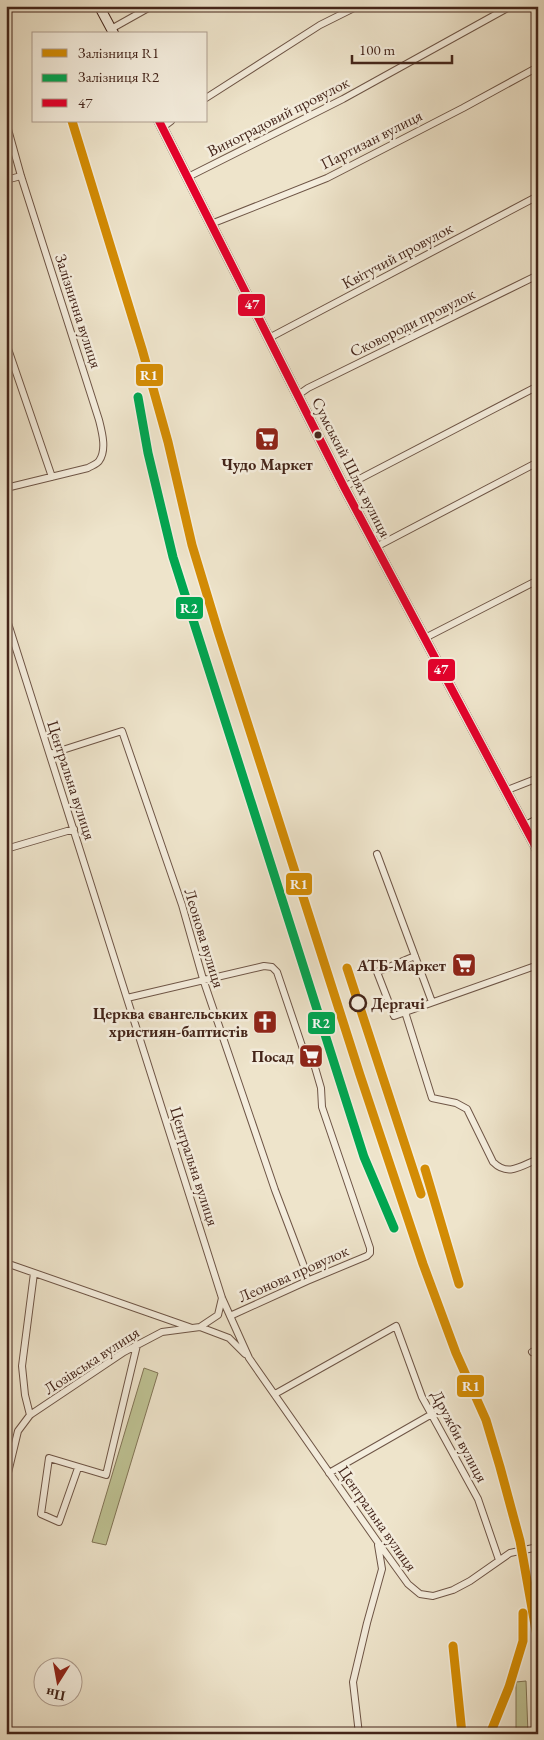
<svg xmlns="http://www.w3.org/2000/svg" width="544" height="1740" font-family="'EB Garamond',serif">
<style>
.green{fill:#bec293;stroke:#817456}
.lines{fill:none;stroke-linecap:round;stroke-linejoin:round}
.street-casing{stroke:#6e5546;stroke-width:8}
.secondary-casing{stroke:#44251a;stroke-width:11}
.street{stroke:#f4eddd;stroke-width:6}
.secondary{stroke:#f4eddd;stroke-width:9}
.bus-1-casing{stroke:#f4eddd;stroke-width:11}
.bus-1{stroke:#e4002b;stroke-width:8}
.rail-1-casing{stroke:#f4eddd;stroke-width:12}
.rail-2-casing{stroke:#f4eddd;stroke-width:12}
.rail-1{stroke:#d38c05;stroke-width:9}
.rail-2{stroke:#00a651;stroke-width:9}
.bus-dot{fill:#44251a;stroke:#f4eddd;stroke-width:2}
.stop-dot{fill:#f4eddd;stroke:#44251a;stroke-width:2.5}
.labels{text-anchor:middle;stroke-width:5;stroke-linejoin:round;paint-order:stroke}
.street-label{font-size:16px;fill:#44251a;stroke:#f4eddd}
.poi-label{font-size:16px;font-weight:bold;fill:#44251a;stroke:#f4eddd;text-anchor:end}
.stop-label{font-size:16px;font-weight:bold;fill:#44251a;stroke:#f4eddd;text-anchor:start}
.line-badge{stroke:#f4eddd;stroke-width:2}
.badge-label{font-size:14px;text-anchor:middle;font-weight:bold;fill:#fff}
</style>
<rect width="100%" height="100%" fill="#eee4cb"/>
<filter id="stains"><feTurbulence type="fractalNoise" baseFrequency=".004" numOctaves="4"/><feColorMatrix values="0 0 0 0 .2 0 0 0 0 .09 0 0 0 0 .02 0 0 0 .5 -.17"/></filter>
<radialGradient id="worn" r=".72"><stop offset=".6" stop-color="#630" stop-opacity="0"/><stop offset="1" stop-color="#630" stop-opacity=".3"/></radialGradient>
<path class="green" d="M144,1368L158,1373L106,1545L92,1542Z
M526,1681L528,1734H516V1682Z"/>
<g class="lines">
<defs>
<path id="street" d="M111,29L152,6
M206,98L320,25L358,6
M6,122L21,176L99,420C102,432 107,450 99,461C97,464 91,466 88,468L6,488
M163,127L171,121
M188,177L343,99L511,6
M6,180L21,176
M211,224L327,178L463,108L538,67
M269,338L538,196
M6,343L52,477
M298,395L308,388L538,275
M344,487L538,386
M376,547L538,462
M6,617L222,1298L249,1358L377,1541L408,1584L420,1594L433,1596L453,1590L470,1581L510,1553L538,1547
M425,638L538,580
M50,754L122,731L182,905L203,979L275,1190L305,1269L307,1281
M505,791L538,778
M6,849L74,829
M377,854L432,1002
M415,956L377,972L394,1016L538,965
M127,998L264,966L272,967L277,972L303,1049L309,1060L314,1064L321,1088L322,1107L370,1248V1253L367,1256L307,1281L230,1316
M405,1012L432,1098L456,1103L467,1109L493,1162C508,1177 521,1166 538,1159
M6,1263L192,1328
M200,1327L229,1338L245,1354
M532,1352L538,1349
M275,1394L396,1326L422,1397L478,1499L499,1560
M30,1415L25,1395L22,1366L34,1273
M78,1468L59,1522L41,1514L49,1458L106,1475L137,1345
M329,1473L432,1414
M6,1481L18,1431L30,1415L124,1352L162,1332L200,1327L218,1315L222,1298
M359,1734L353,1682L367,1623L382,1569L378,1545"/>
<path id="secondary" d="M99,6L114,34
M159,121L344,487L538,851
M525,827L538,820"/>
</defs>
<use href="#street" class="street-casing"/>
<use href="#secondary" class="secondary-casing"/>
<use href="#street" class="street"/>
<use href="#secondary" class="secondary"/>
<defs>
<path id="bus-1" d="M159,121L344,487L538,851"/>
</defs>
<use href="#bus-1" class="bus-1-casing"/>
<use href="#bus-1" class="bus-1"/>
<defs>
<path id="rail-1" d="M72,121L142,349L168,442L192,545L218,631L360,1075L423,1264L456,1353L486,1420L500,1467L520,1541L538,1642
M347,968L421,1194
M425,1169L459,1284
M453,1646L462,1734
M490,1734L509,1687L523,1641V1613"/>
<path id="rail-2" d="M138,397L148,453L173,557L364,1157L394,1228"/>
</defs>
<use href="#rail-1" class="rail-1-casing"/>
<use href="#rail-2" class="rail-2-casing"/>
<use href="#rail-1" class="rail-1"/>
<use href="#rail-2" class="rail-2"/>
</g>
<defs>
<symbol id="supermarket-square" viewBox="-11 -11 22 22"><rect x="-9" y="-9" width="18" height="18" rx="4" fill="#8f2418" stroke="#f4eddd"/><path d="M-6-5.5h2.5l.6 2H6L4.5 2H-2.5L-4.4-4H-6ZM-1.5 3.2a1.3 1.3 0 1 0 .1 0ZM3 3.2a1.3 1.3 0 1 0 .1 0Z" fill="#fff"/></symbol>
<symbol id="church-square" viewBox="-11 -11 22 22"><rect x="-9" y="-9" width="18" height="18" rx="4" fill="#8f2418" stroke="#f4eddd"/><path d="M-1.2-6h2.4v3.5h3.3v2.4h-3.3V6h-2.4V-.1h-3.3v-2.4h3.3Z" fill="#fff"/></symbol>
</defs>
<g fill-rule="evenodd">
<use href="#supermarket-square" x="253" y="425" width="28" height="28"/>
<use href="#supermarket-square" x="450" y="951" width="28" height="28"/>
<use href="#church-square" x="251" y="1008" width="28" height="28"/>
<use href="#supermarket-square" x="297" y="1042" width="28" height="28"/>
</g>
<circle class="bus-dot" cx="318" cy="435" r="4.5"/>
<circle class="stop-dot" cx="358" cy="1003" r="8"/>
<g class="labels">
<g class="street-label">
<text transform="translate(278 116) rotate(-27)" y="6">Виноградовий провулок</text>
<text transform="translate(371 139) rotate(-27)" y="6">Партизан вулиця</text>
<text transform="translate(397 255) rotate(-28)" y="6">Квітучий провулок</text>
<text transform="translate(79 311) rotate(72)" y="6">Залізнична вулиця</text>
<text transform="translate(412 322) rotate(-26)" y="6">Сковороди провулок</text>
<text transform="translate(352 467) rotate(63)" y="6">Сумський Шлях вулиця</text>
<text transform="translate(72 780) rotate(72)" y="6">Центральна вулиця</text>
<text transform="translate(205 938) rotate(73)" y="6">Леонова вулиця</text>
<text transform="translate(195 1166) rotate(72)" y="6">Центральна вулиця</text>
<text transform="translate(293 1273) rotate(-24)" y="6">Леонова провулок</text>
<text transform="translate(91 1360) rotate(-33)" y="6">Лозівська вулиця</text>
<text transform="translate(460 1436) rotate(62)" y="6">Дружби вулиця</text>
<text transform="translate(378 1518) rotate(55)" y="6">Центральна вулиця</text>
</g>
<g class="poi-label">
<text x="267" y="470" text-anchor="middle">Чудо Маркет</text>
<text x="446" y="971">АТБ-Маркет</text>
<text x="248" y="1019">Церква євангельських<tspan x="248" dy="18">християн-баптистів</tspan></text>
<text x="294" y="1062">Посад</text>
</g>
<g class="stop-label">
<text x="371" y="1009">Дергачі</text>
</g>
</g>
<g class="line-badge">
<rect x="237" y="293" width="29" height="24" rx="5" fill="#e4002b"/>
<rect x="135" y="363" width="29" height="24" rx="5" fill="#d38c05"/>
<rect x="175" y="596" width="29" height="24" rx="5" fill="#00a651"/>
<rect x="427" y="658" width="29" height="24" rx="5" fill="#e4002b"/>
<rect x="285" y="872" width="28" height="24" rx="5" fill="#d38c05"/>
<rect x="307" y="1011" width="29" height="24" rx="5" fill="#00a651"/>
<rect x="456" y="1374" width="29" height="24" rx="5" fill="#d38c05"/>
</g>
<g class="badge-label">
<text x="252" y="309">47</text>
<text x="149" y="380">R1</text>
<text x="189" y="613">R2</text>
<text x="441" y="674">47</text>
<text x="299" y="889">R1</text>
<text x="321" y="1028">R2</text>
<text x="471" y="1391">R1</text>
</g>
<rect width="544" height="1740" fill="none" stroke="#eee4cb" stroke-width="25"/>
<rect x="8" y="8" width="529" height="1725" fill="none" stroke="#44251a" stroke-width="2.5"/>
<rect x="12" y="12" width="519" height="1715" fill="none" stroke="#44251a"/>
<rect x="32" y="32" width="175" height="90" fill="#f4eddd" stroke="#ae9d8f"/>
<rect x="42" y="49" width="25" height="8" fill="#d38c05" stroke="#ae9d8f"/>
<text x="78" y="58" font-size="15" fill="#44251a">Залізниця R1</text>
<rect x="42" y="74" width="25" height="8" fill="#00a651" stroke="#ae9d8f"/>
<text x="78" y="82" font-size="15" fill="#44251a">Залізниця R2</text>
<rect x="42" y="99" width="25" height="8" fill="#e4002b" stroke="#ae9d8f"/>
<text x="78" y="108" font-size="15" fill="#44251a">47</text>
<g transform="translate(58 1682) rotate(191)"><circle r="24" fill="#f4eddd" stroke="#ae9d8f"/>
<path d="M0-4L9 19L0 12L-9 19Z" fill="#8f2418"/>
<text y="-8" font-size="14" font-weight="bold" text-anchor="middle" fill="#44251a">Пн</text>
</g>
<path d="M352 55v8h100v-8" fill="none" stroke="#44251a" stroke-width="2.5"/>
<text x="359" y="55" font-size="15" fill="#44251a" stroke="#f4eddd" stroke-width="4" paint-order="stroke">100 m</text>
<rect width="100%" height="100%" filter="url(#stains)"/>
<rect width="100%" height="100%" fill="url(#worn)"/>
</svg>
